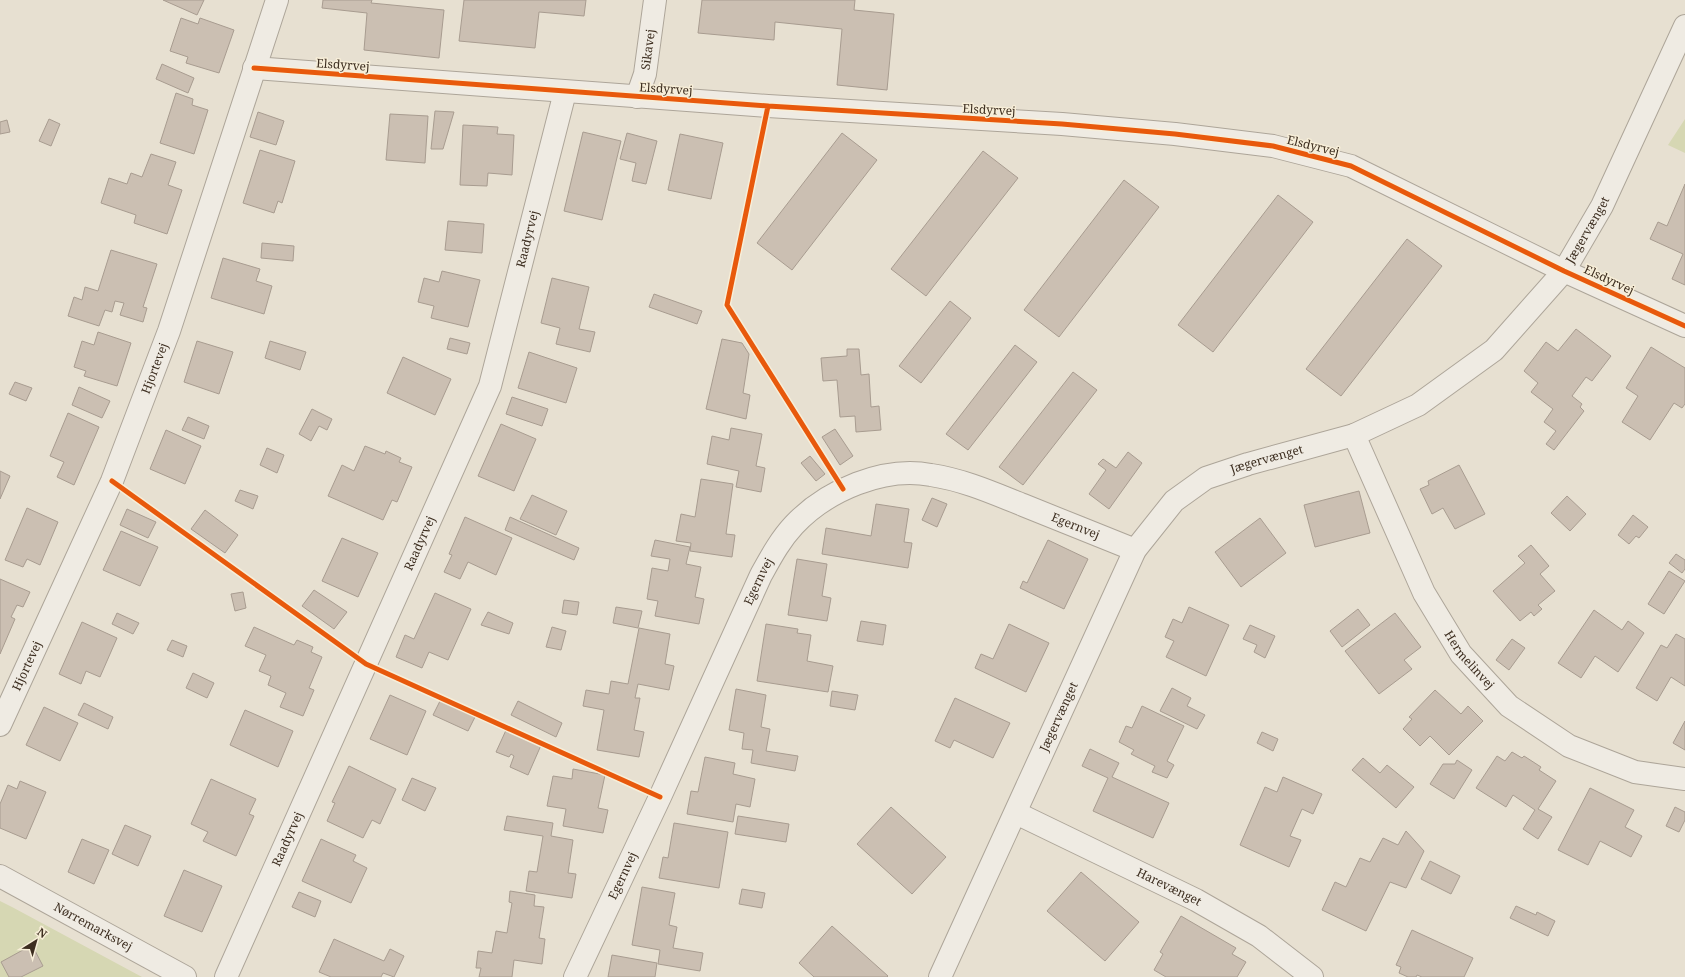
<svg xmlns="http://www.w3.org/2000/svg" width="1685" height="977" font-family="'Noto Serif',serif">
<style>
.green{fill:#d6d7b3}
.building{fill:#cbbfb2;stroke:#a89c90}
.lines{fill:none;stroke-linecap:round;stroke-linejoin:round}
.minor-casing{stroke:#ada599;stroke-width:24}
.tertiary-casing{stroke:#ada599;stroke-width:24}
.minor{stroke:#efebe3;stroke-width:22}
.tertiary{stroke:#efebe3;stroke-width:22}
.cycleway-casing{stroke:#f7eed8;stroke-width:8}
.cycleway{stroke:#e8590c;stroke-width:5}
.labels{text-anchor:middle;stroke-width:3;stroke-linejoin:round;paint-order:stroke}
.street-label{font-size:12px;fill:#3d2e20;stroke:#f7eed8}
</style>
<rect width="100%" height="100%" fill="#e7e0d1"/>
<path class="green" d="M1685,119V153L1668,145Z
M0,901L12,907L142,977H0Z"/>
<path class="building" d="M163,0H204L197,15Z
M323,0H372L371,3L444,10L439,58L364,50L367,13L322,8Z
M464,0H586L584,16L539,12L535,48L459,41Z
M702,0H855L854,10L894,14L887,90L837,85L842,29L775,22L774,40L698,33Z
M181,18L198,24L200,18L234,30L219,73L186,63L188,57L170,51Z
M162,64L194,78L188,93L156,79Z
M176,93L193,99L192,105L208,110L194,154L160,143Z
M435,111L454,112L443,149H431Z
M258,112L284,121L276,145L250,137Z
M390,114L428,116L425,163L386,160Z
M49,119L60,124L51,146L39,141Z
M7,120L10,132L0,134V122Z
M463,125L498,127L497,134L514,135L512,175L488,173L487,186L460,185Z
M583,132L621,141L602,220L564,211Z
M627,133L657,141L646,184L632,181L636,163L620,159Z
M842,133L877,160L792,270L757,243Z
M680,134L723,143L711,199L668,190Z
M260,150L295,161L282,203L278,201L274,213L243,203Z
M983,151L1018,178L926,296L891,269Z
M151,154L176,162L168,185L182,190L167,234L134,223L136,215L101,203L109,178L127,184L131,173L142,177Z
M1124,180L1159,207L1059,337L1024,310Z
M1685,184V285L1672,279L1683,254L1650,239L1658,222L1667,226Z
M1278,195L1313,222L1213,352L1178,325Z
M448,221L484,224L482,253L445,250Z
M1407,239L1442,266L1341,396L1306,369Z
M262,243L294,246L293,261L261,258Z
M111,250L157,264L143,307L147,308L143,322L120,315L124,303L115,301L112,312L105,310L99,326L68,316L74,297L82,300L85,287L98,291Z
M223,258L260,269L256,281L272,286L264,314L211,298Z
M442,271L480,280L468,327L431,318L434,306L418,302L424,278L439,282Z
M552,278L589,287L579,329L595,332L590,352L556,344L560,328L541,323Z
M654,294L702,311L697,324L649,307Z
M950,301L971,318L921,383L899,366Z
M1576,329L1611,356L1592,381L1586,377L1572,396L1582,404L1580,407L1584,411L1554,450L1546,444L1556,431L1544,422L1553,409L1531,392L1538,383L1524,371L1546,342L1558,351Z
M98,332L131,343L117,386L84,376L86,371L74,367L82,341L94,345Z
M450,338L470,343L467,354L447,349Z
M722,339L742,343L749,354L743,393L750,395L746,419L706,409Z
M197,341L233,352L219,394L184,382Z
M270,341L306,352L300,370L265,358Z
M1015,345L1037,362L968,450L946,434Z
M1651,347L1685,368V404L1682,408L1674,403L1650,440L1622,422L1638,396L1626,388Z
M847,349H859L861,375L869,374L871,407L879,406L881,430L856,432L855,416L840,417L837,380L823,381L821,358L847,356Z
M529,352L577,368L566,403L518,388Z
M403,357L451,379L435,415L387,393Z
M1073,372L1097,390L1023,485L999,467Z
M15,382L32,388L26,401L9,394Z
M79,387L110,401L102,418L72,405Z
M512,397L548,409L542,426L506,414Z
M312,409L332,419L327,430L319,426L311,441L299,434Z
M68,413L99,427L74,485L57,477L64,462L50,456Z
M188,417L209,426L204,439L182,430Z
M501,424L536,439L514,491L478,476Z
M731,428L762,434L756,466L765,468L761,492L736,487L739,471L707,464L712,436L729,440Z
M835,429L853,456L840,465L822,437Z
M166,430L201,446L185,484L150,469Z
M365,446L385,454L386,451L401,458L399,462L412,467L397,502L392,500L383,520L328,496L342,465L354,471Z
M267,448L284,455L277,473L260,465Z
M1128,452L1142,463L1109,509L1089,494L1106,470L1098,464L1103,459L1116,468Z
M810,456L825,474L816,481L801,463Z
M1459,465L1485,514L1455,529L1443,508L1432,514L1420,489L1429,485L1428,481Z
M0,471L10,476L0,499Z
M701,479L733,484L726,534L735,535L732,557L690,551L691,543L676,541L681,514L695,517Z
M240,490L258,496L253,509L235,501Z
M1359,491L1370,533L1315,547L1304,505Z
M532,495L567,511L556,535L520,519Z
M1567,496L1586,514L1570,531L1551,513Z
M932,498L947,504L937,527L922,520Z
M876,504L909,509L904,542L912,543L908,568L822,554L826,528L871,536Z
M27,508L58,522L40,565L27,559L23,567L5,560Z
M127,509L156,522L148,538L120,525Z
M205,510L238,535L225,553L191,529Z
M1633,515L1648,527L1639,538L1636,536L1629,544L1618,535Z
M465,517L512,538L496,575L468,562L460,579L444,572L452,555L449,554Z
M510,517L579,548L574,560L505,530Z
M1260,518L1286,553L1241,587L1215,552Z
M121,531L158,547L140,586L103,570Z
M342,538L378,553L358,597L322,581Z
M655,540L690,547L686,564L701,567L695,597L704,599L699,624L655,616L658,601L647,599L652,568L668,571L670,559L651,556Z
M1048,540L1088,559L1064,609L1020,588L1023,581L1027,583Z
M1531,545L1549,566L1540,574L1555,591L1538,605L1542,609L1534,616L1531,612L1520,621L1493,591L1525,563L1518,556Z
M1676,554L1685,560V569L1682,573L1669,563Z
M797,559L827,564L822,596L831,598L827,621L788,615Z
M1669,571L1685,581L1664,614L1648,604Z
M0,579L30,592L23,607L17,605L11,617L15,619L0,654Z
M314,590L347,612L334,629L302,606Z
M243,592L246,608L235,611L231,594Z
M435,593L471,609L448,660L429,652L422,668L396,657L405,635L414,639Z
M564,600L579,602L577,615L562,613Z
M616,607L642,611L638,628L613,623Z
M1189,607L1229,625L1206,676L1166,657L1174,641L1165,637L1173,619L1182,623Z
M1358,609L1370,625L1342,647L1330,631Z
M1594,610L1622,630L1628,621L1644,633L1618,672L1595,656L1581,678L1558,663Z
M488,612L513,623L509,634L481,625Z
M117,613L139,623L133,634L112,624Z
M1395,613L1421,647L1404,660L1412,669L1379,694L1345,651Z
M861,621L886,625L883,645L857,641Z
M82,622L117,638L100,677L86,671L81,684L59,674Z
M766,624L798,629L797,633L811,635L807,661L833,666L828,692L757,681Z
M1009,624L1049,643L1026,692L975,668L981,654L993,659Z
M1250,625L1275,636L1265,658L1254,652L1257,645L1243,639Z
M254,627L294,645L297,640L313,647L311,652L322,657L309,688L314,690L303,716L280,707L286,693L268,685L271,676L259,671L266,655L245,646Z
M552,627L566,631L561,650L546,647Z
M639,628L670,634L665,664L674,666L669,690L638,684L635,698H640L634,730L644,732L639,757L597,750L604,710L583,706L586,690L609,694L611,681L628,684Z
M1676,634L1685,639V686L1671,677L1657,701L1636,688L1661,645L1667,648Z
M1512,639L1525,648L1509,670L1496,660Z
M172,640L187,646L183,657L167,650Z
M193,673L214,683L207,698L186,688Z
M1172,688L1191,698L1187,706L1205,715L1197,729L1160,711Z
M736,689L766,695L761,727L770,729L766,751L798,756L795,771L751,763L753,750L742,749L744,733L729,730Z
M1435,690L1461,714L1468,706L1483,721L1449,755L1430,736L1420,746L1403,729L1412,719L1409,717Z
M832,691L858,695L855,710L830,706Z
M390,695L426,711L407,755L370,739Z
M955,698L1010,723L993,758L954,740L950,748L935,741Z
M440,701L475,717L468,731L433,715Z
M518,701L562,723L556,737L511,715Z
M84,703L113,717L108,729L78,715Z
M1142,706L1184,726L1167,761L1174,765L1167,778L1152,772L1155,766L1131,754L1134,750L1119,742L1126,726L1132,728Z
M44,707L78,723L60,761L26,745Z
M245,710L293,731L278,767L230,745Z
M1685,721V750L1673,743Z
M507,728L542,743L528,775L510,767L514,756L511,754L509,757L496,752Z
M1262,732L1278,739L1273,751L1257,743Z
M1090,749L1119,763L1112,777L1169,803L1153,838L1093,811L1108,778L1082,766Z
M1512,752L1522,758L1524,756L1541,767L1539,770L1556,781L1538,809L1552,817L1538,839L1523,829L1535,810L1513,795L1506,807L1476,788L1497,756L1505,761Z
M705,757L735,763L733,774L755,779L750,807L736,804L733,822L687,814L691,791L698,792Z
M1363,758L1380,773L1387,765L1414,787L1396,808L1352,770Z
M1457,760L1472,770L1454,799L1430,784L1443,764H1455Z
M349,766L396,789L380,824L372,820L363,838L327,821L335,803L332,802Z
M573,769L605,775L598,808L608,810L603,833L563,826L566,809L547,806L553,776L572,779Z
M1283,777L1322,794L1313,814L1302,809L1290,836L1301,840L1289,867L1240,845L1265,787L1277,792Z
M412,778L436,788L425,811L402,800Z
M211,779L256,799L249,814L254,816L236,856L203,841L208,832L191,824Z
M20,781L46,792L26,839L0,828V804L8,785L17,789Z
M1590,788L1634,810L1625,827L1642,836L1631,857L1600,841L1588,865L1558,850Z
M891,807L946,857L912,894L857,844Z
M1675,807L1685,812V820L1679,832L1666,826Z
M507,816L553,823L551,836L573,840L568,873L576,874L572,898L526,891L529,871L537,872L543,836L504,830Z
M738,816L789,824L786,842L735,834Z
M674,823L728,832L719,888L659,878L663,857L668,858Z
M125,825L151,836L138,866L112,854Z
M1406,831L1424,851L1406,888L1390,882L1366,931L1322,910L1335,882L1346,887L1360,858L1370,862L1383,838L1398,845Z
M82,839L109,850L94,884L68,872Z
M321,839L356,855L353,861L367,868L351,903L302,881Z
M1430,861L1460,876L1451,894L1421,879Z
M184,870L222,886L202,932L164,916Z
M1081,872L1139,922L1105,961L1047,911Z
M642,887L675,893L669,925L677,927L673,948L703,953L700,971L658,964L660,950L632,945Z
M742,889L765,893L762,908L739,904Z
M510,891L535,895L534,906L544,907L539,938L545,939L542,964L514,960L512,977H479L481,968H476L478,951L492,953L496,931L507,933L512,903L509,902Z
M299,892L321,901L315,917L292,907Z
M1516,906L1536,915L1537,912L1555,921L1548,936L1510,918Z
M1181,916L1236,948L1232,954L1246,962L1237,977H1166L1154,970L1163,954L1160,952Z
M832,926L888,976L887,977H814L799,963Z
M1412,930L1473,958L1464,977H1422L1417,975L1416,977H1408L1399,973L1401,967L1396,965Z
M334,939L384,961L390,949L404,956L394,977L383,973L381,977H331L319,972Z
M32,945L43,966L21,977H9L1,962Z
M612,955L657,963L655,977H608Z"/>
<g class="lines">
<defs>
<g id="minor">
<path d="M254,68L768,106L1062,124L1175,134L1273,146L1351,166L1564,271L1685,326"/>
<path id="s1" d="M637,97L645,74L655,0"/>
<path id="s2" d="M1354,435L1424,593L1461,654L1509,706L1569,746L1635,772L1685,779"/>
<path id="s3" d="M0,725L112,481L169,331L277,0"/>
<path id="s4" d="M1016,813L1196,900L1259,936L1312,977"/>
<path id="s5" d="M226,977L490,386L565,92"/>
<path id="s6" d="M575,977L660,797L761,575C771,557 780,540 794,525C827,490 884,466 931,475C964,480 993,493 1023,505C1060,520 1098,535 1135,550"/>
<path id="s7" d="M940,977L1135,550L1174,501L1206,478L1248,464L1354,435L1418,405L1494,350L1564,271L1602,206L1685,26"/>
</g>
<g id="tertiary">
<path id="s8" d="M0,876L185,977"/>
</g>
</defs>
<use href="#minor" class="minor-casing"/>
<use href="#tertiary" class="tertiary-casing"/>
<use href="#minor" class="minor"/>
<use href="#tertiary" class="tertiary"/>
<defs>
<path id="cycleway" d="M254,68L768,106L1062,124L1175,134L1273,146L1351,166L1564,271L1685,326
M768,106L727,305L843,489
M112,481L366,664L660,797"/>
</defs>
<use href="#cycleway" class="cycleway-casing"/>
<use href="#cycleway" class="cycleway"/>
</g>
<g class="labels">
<g class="street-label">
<text dy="4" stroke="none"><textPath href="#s1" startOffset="49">Sikavej</textPath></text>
<text transform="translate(343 65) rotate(4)" y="4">Elsdyrvej</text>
<text transform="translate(666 89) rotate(4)" y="4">Elsdyrvej</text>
<text transform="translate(989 110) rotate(3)" y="4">Elsdyrvej</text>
<text transform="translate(1313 146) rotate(14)" y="4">Elsdyrvej</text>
<text dy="4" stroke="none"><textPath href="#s7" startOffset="1043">Jægervænget</textPath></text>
<text dy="4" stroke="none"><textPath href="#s5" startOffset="799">Raadyrvej</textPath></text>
<text transform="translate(1609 280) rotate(25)" y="4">Elsdyrvej</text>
<text dy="4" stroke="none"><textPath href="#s3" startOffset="389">Hjortevej</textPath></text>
<text dy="4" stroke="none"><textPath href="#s7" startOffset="635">Jægervænget</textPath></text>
<text dy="4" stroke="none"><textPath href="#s6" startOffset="808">Egernvej</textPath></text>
<text dy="4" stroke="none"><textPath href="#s5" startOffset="475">Raadyrvej</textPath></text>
<text dy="4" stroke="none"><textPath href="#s6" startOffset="436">Egernvej</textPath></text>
<text dy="4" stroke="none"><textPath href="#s2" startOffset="254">Hermelinvej</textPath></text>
<text dy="4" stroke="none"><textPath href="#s3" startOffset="65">Hjortevej</textPath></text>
<text dy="4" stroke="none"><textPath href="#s7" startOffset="286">Jægervænget</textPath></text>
<text dy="4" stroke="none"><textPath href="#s5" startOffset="151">Raadyrvej</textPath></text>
<text dy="4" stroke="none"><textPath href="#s6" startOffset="112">Egernvej</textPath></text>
<text dy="4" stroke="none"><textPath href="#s4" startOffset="170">Harevænget</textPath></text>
<text dy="4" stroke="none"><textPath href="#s8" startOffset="106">Nørremarksvej</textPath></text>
</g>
</g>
<g transform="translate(36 941) rotate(37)" stroke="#f7eed8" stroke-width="3" paint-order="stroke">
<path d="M0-3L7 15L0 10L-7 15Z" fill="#3d2e20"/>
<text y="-6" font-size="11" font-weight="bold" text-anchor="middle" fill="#3d2e20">N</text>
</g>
</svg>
